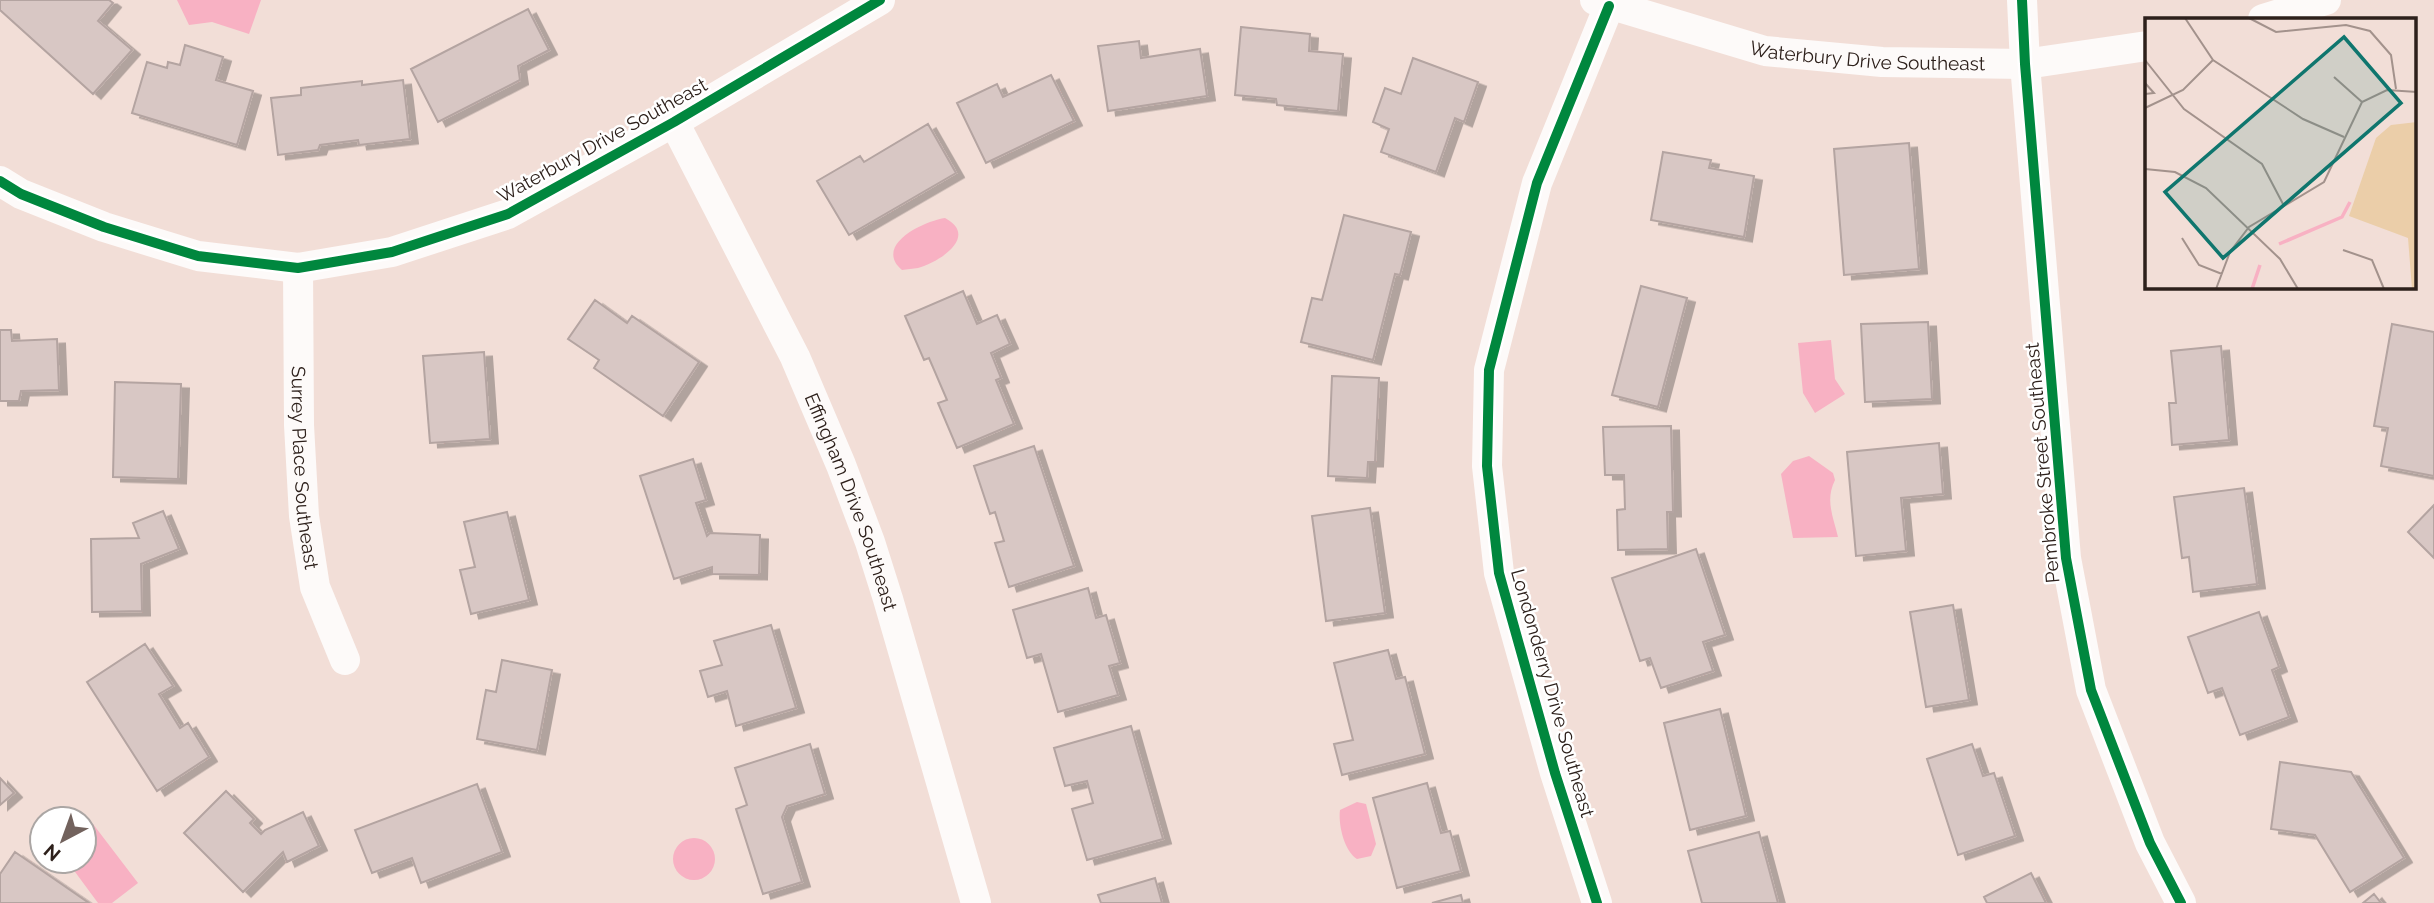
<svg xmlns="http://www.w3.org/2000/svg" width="2434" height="903" font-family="Raleway,sans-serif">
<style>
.water{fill:#f8b1c3}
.building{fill:#d8c7c4;stroke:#b4a4a1;stroke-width:2;filter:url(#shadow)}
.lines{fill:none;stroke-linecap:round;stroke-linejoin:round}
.street{stroke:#fdfaf9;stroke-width:30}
.cycleway-casing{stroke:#fff;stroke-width:15}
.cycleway{stroke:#00873e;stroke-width:10}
.labels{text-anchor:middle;stroke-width:5;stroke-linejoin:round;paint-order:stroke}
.street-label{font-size:19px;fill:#2d201b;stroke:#fff}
.inset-river{fill:none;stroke:#f8b1c3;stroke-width:3.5}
.inset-road{fill:none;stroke:#a3928c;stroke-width:2}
.view{fill:#0f766e;fill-opacity:0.15;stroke:#0f766e;stroke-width:3.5}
.inset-edge{fill:none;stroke:#2d201b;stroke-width:3.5}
</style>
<defs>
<filter id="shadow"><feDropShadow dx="8" dy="4.5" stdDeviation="0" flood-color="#0004"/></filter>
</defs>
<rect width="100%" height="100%" fill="#f2ded7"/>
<path class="water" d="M177,0H261L249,34L212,22L189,25Z
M945,218C979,236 940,262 918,268C913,269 907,269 902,270C873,245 924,221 945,218Z
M1831,340L1835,379L1845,394L1815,413L1803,393L1798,343Z
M1809,456L1833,473L1835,480C1825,500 1833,516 1838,537L1793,538L1781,474L1793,461Z
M1357,802L1366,804L1376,844L1371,856L1357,859C1344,851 1338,824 1340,810Z
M93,824L138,883L112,903H98L67,861H84V831Z
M673 859a21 21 0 1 1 42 0a21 21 0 1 1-42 0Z"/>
<path class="building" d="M0,0H109L113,3L98,21L132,50L93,94L0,10Z
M528,9L549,50L518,66L520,80L438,122L411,69Z
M1241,27L1310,34L1309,51L1343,54L1338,111L1277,105L1276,99L1235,95Z
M1139,41L1141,58L1200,49L1207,96L1108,111L1098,46Z
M185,45L223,57L216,80L253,91L237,145L132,113L147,62L167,68L168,62L180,65Z
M1413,58L1478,82L1464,122L1455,118L1436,172L1381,152L1389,129L1373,122L1385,88L1401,94Z
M1051,75L1074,121L986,163L957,103L997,84L1003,97Z
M403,80L410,139L359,145L358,140L320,145L318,150L278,155L271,98L301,95V88L362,81V85Z
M928,124L956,173L849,235L817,181L860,156L864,162Z
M1909,143L1919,269L1844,275L1834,149Z
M1663,152L1711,160L1709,168L1754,176L1744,237L1651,220Z
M1344,215L1411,232L1400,275L1395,274L1373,360L1301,342L1312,298L1322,300Z
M1641,286L1687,298L1658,407L1612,395Z
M963,291L977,324L997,315L1010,344L991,353L1001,378L996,380L1014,424L957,448L938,403L947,400L929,358L924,360L905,316Z
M595,300L627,323L632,316L699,362L663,416L594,368L599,360L568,339Z
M1928,322L1932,399L1865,402L1861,324Z
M2392,324L2434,332V476L2381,466L2388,428L2374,426Z
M0,330H11L12,341L57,339L59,390L21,391L19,401H0Z
M2221,346L2229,440L2172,445L2169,403H2176L2171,351Z
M484,352L490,439L430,443L423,356Z
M1332,376L1379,378L1375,462H1368L1367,478L1328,476Z
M115,382L181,384L178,479L113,477Z
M1671,426L1673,512H1667L1668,549L1618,550L1617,510L1625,509L1624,475H1605L1603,427Z
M1939,443L1943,494L1901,498L1906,551L1856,556L1847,452Z
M1034,446L1074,566L1009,587L995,543L1004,541L995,512L990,514L974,466Z
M693,459L706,500L696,503L707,536L710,533L760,535L759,575L712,574V567L674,579L640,476Z
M2244,488L2257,584L2193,592L2189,557L2182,558L2174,497Z
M2434,505V558L2408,532Z
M1370,508L1385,613L1326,621L1312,516Z
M163,511L179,549L141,564L142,611L92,612L91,539L139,538L133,523Z
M507,512L529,600L471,614L460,570L475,567L464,522Z
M1696,549L1725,635L1703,642L1713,671L1661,688L1650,658L1640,661L1612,578Z
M1088,588L1096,618L1106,615L1120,663L1109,666L1118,695L1058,712L1041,654L1027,658L1013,610Z
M1953,605L1969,700L1926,707L1910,612Z
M2259,612L2279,667L2272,670L2289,717L2240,735L2222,688L2208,693L2188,637Z
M771,625L796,708L736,726L727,691L708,697L700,671L722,665L714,641Z
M145,644L173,686L159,694L180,728L188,723L209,757L157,791L87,682Z
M1388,650L1396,679L1405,677L1425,754L1342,775L1334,744L1353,740L1334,663Z
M502,660L552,670L537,750L477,739L486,690L496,692Z
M1720,709L1746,816L1690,830L1664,723Z
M1131,726L1163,839L1087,860L1072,809L1093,803L1087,781L1065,786L1054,748Z
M810,744L825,794L787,806L782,817L802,882L763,894L736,809L747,805L735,768Z
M1972,744L1983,776L1994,773L2015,836L1958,855L1927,759Z
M2280,762L2351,772L2404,858L2350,892L2315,835L2271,829Z
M0,778L14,793L0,805Z
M1427,783L1441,833L1450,831L1461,871L1397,888L1373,798Z
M477,784L502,852L421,883L412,858L372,873L355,830Z
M226,791L254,819L250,823L261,834L265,830L303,812L319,846L287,862L283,852L243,892L184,833Z
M1759,832L1778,903H1702L1688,851Z
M15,852L89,903H0V874Z
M2031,873L2046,903H1987L1984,897Z
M1155,878L1162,903H1101L1098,895Z
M2374,894L2381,903H2363Z
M1461,895L1463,903H1432Z"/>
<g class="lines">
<g class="street">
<path id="s1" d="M1595,0L1765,51L1882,62L2025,64L2147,46"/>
<path d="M2022,0L2025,64L2066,558L2091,690L2150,843L2181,903"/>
<path d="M2263,19L2326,0"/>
<path id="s2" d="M674,122L795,357L841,465L870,542L888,599L976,903"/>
<path d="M0,181L21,194L104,227L198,256L298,268L392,252L508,214L674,122L880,0"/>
<path id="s3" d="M298,268L299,425L304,516L315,587L345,660"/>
<path d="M1597,903L1555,773L1499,573L1487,466L1489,370L1537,183L1609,6"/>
</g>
<defs>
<path id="cycleway" d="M2022,0L2025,64L2066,558L2091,690L2150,843L2181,903
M0,181L21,194L104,227L198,256L298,268L392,252L508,214L674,122L880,0
M1597,903L1555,773L1499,573L1487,466L1489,370L1537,183L1609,6"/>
</defs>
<use href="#cycleway" class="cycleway-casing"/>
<use href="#cycleway" class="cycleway"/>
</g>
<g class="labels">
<g class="street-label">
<text dy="7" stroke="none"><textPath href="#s1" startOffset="280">Waterbury Drive Southeast</textPath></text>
<text transform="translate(602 140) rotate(-29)" y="7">Waterbury Drive Southeast</text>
<text transform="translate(2042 463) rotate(-95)" y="7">Pembroke Street Southeast</text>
<text dy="7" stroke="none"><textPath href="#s3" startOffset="200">Surrey Place Southeast</textPath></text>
<text dy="7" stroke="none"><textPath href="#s2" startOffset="420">Effingham Drive Southeast</textPath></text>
<text transform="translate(1553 693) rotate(74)" y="7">Londonderry Drive Southeast</text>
</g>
</g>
<g transform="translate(2145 18)">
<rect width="271" height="271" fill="#f2ded7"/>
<path d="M272,104V271H267L263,220L204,198L231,120L246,107Z" fill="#ebcea9"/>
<path class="inset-river" d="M134,226L197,199L205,184M107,271L115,247"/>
<path class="inset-road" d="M40,0L68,42L158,101L199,119M104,0L131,14L201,7L225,13L246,37L251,71M0,42L39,91L117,146L138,186M189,59L217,84M0,65L9,75L0,76M0,90L38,72L68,42M0,151L30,154L61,170L135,241L153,271M37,220L54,247L77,256M198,232L227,242L239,271M71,271L85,234L104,209L179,164L217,84L242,72L272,74"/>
<path class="view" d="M199,19L256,85L78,240L20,174Z"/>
<rect width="271" height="271" class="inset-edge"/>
</g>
<g transform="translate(63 840) rotate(221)"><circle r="33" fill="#ffffff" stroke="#aba6a4" stroke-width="2"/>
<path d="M0-5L12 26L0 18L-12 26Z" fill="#72625d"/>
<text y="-10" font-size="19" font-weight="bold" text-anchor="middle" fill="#2d201b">N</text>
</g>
</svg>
